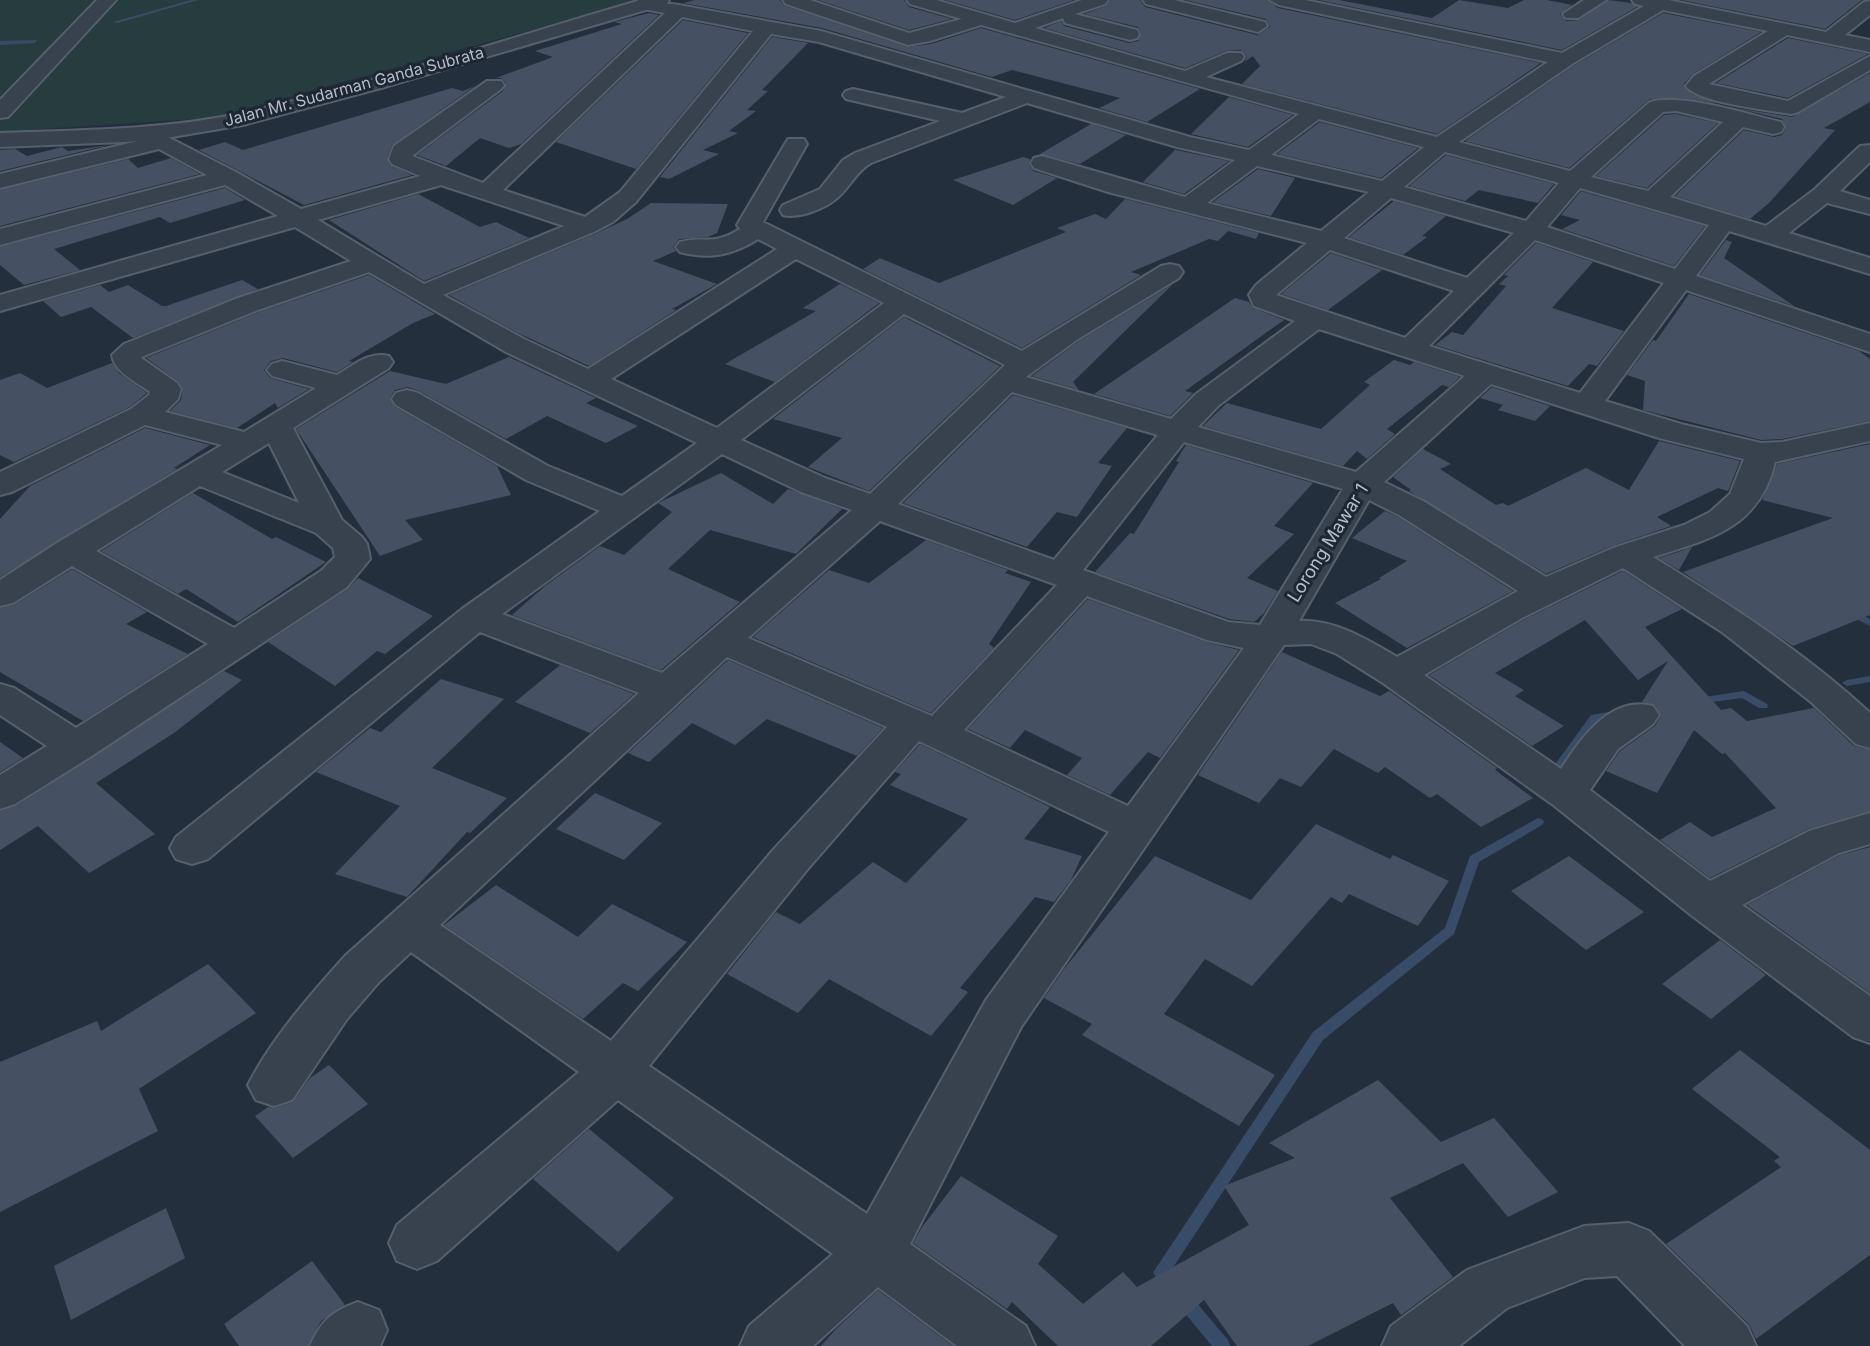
<svg xmlns="http://www.w3.org/2000/svg" width="1870" height="1346" font-family="Inter,sans-serif">
<style>
.green{fill:#263c3f}
.lines{fill:none;stroke-linecap:round;stroke-linejoin:round}
.stream{fill:#394c67;fill-rule:evenodd}
.building{fill:#455162}
.minor-casing{stroke:#565f6c;stroke-width:4}
.tertiary-casing{stroke:#565f6c;stroke-width:4}
.minor{fill:#38414e;fill-rule:evenodd}
.tertiary{fill:#38414e;fill-rule:evenodd}
.labels{text-anchor:middle;stroke-width:6;stroke-linejoin:round;paint-order:stroke}
.far-street-label{font-size:16px;fill:#b4bcc9;stroke:#1d2633}
.street-label{font-size:18px;fill:#b4bcc9;stroke:#1d2633}
</style>
<rect width="100%" height="100%" fill="#242f3e"/>
<path class="green" d="M0,0H641L212,118L25,130L0,135Z"/>
<g class="lines">
<path class="stream" d="M191,0H198L118,23L113,22Z
M37,40L35,43L0,45V41Z
M1851,609L1870,619V626L1847,614L1846,612Z
M1870,676V682L1847,686L1842,683L1847,680Z
M1744,691L1767,704L1768,706L1767,708H1759L1742,698L1698,704L1693,701L1698,698Z
M1620,710L1625,714L1624,716L1599,721L1564,769H1556L1554,766L1556,763L1591,715Z
M1538,818L1542,819L1544,822L1542,825L1479,862L1454,934L1323,1040L1170,1272L1177,1282L1175,1287L1169,1289L1163,1287L1153,1273L1156,1268L1313,1032L1445,928L1470,856Z
M1184,1293L1190,1295L1228,1340L1230,1346H1212L1178,1305L1176,1300L1178,1295Z"/>
</g>
<path class="building" d="M695,0H780L785,6L907,47L931,44L981,28L1200,89L1147,122L1099,108L1120,98L1012,70L992,77L822,28L683,3Z
M818,0H904L909,7L952,19L909,30Z
M945,0H1074L1015,20Z
M1111,0H1140L1145,7L1257,35L1270,27L1266,19L1185,0H1268L1278,8L1541,63L1437,134L1242,84L1260,66L1253,56L1244,62L1247,57L1241,50L1226,51L1185,68L1044,28L1061,21L1064,26L1129,43L1138,41L1141,33L1138,27L1084,14L1106,6Z
M1318,0H1339L1432,18L1459,0L1508,8L1524,0H1547L1572,5L1560,14L1566,21L1579,20L1608,0L1631,3L1637,7L1562,50Z
M1681,0H1862L1825,29Z
M649,13L659,15L521,144L509,148L480,138L446,166L417,155L503,91L506,83L501,78H496L553,57L535,51L622,24L614,22Z
M1663,13L1761,32L1693,74L1684,84L1692,94L1716,103L1680,98L1650,99L1569,168L1465,141L1573,66Z
M683,20L748,33L636,169L556,142Z
M772,37L808,43L762,90L768,91L747,110L756,111L729,131L738,133L703,150L719,154L669,179L660,177Z
M1788,38L1868,54L1788,98L1716,83Z
M1870,73V102L1824,128L1835,130L1769,203L1750,219L1675,196L1744,130L1774,137L1782,135L1786,128L1782,119L1735,108L1792,117Z
M475,86L392,145L387,158L390,165L412,175L304,205L199,150L225,142L243,150L452,88L463,91Z
M1229,97L1293,115L1248,147L1191,134Z
M1676,114L1718,123L1647,188L1596,176L1664,115Z
M1320,122L1418,148L1381,178L1277,154Z
M1091,124L1126,135L1080,164L1040,154Z
M109,145L0,171V150L15,149L27,156L62,147L68,151Z
M1176,149V150L1229,161L1184,194L1143,182Z
M1446,155L1554,184L1538,203L1479,190L1465,201L1409,186Z
M1023,157L1030,159L1029,164L1033,171L1057,178L1013,205L953,180Z
M171,158L200,174L0,226V190L128,159L138,168Z
M1258,169L1295,178L1271,216L1213,202Z
M225,188L245,200L170,223L160,217L54,249L80,270L24,285L0,265V247Z
M1581,191L1705,226L1674,266L1562,229L1580,220L1561,215Z
M418,194L480,227L496,222L529,238L424,281L329,220Z
M1125,199L1259,233L1256,239L1228,231L1218,241L1209,239L1131,272L1141,275L1022,348L863,269L880,258L939,283L1066,232L1057,228L1095,214L1106,219Z
M1394,201L1446,216L1422,236L1427,237L1403,255L1349,237Z
M651,203L728,204L717,233L708,237L679,239L673,247L676,251L653,261L717,284L672,309L676,310L589,366L516,332L449,295L597,233L627,219Z
M1726,240L1732,242L1724,258L1794,306L1700,275Z
M1536,243L1593,262L1552,308L1624,331L1597,366L1589,364L1568,386L1435,345L1452,332L1463,335L1506,286L1499,284L1508,276L1504,275Z
M1331,253L1382,270L1328,310L1281,294Z
M369,275L435,314L413,323L349,361L353,362L337,372L283,358L271,361L264,370L270,378L309,389L278,408L275,403L237,428L170,411L181,400L183,388L178,381L146,358L259,312Z
M242,280L258,289L133,338L91,307L61,317L43,301L100,285L109,292L128,285L162,306H166Z
M840,284L879,303L775,382L725,364L816,311L803,308Z
M1172,285L1073,382L1079,390L1032,376L1079,341Z
M1689,294L1859,351L1870,359V421L1782,439L1761,440L1643,410L1645,381L1627,375L1653,340L1656,341Z
M1235,298L1249,302L1253,308L1284,320L1185,391L1193,393L1170,416L1094,394Z
M904,317L1000,366L869,491L808,467L842,438L773,419Z
M509,357L596,398L586,403L638,426L606,443L547,416L506,439L419,391L408,387L395,390L390,398L395,407L497,466L511,495L405,520L423,540L380,556L296,429L390,371L446,384Z
M1394,360L1410,365L1414,362L1460,377L1449,387L1442,385L1387,429L1395,434L1367,459L1357,451L1343,466L1203,426L1227,403L1321,429L1370,385L1364,382Z
M112,363L120,374L147,393L130,407L14,462L0,455V380L20,373L47,388Z
M1492,387L1550,406L1535,421L1498,410L1503,405L1480,398Z
M1013,395L1127,428L1098,463L1112,466L1077,517L1057,512L1027,547L903,503Z
M145,428L210,445L174,468L177,469L0,577V519L30,486Z
M1659,441L1740,461L1728,491L1718,488L1657,517L1671,526L1612,546L1546,574L1409,491L1411,490L1393,477L1423,449L1451,464L1440,469L1496,505L1503,503L1508,506L1586,468L1629,490Z
M1870,444V615L1793,646L1683,572L1833,518L1762,500L1777,464Z
M1186,445L1313,483L1274,526L1294,534L1247,578L1278,591L1264,613L1254,622L1229,619L1095,572L1130,533L1134,534L1179,462L1176,461Z
M721,473L773,504L788,489L842,509L796,554L710,530L668,569L740,602L661,670L512,615L545,586L600,546L624,555L672,512L658,503Z
M193,493L272,539L276,537L326,562L238,622L186,589L178,594L101,551Z
M1385,511L1398,517L1513,591L1407,648L1335,603L1381,579L1379,578L1407,561L1352,538Z
M926,540L1008,570L1005,573L1031,582L989,644L994,648L931,713L753,637L829,570L869,583Z
M1692,547L1679,570L1659,558L1675,553Z
M72,569L147,612L126,624L188,654L83,721L0,672V608L14,605Z
M1623,571L1682,609L1645,627L1721,710L1731,708L1747,721L1814,708L1854,746L1870,750V811L1808,829L1710,878L1660,840L1690,822L1712,837L1776,808L1725,753L1722,754L1694,730L1657,793L1606,771L1620,751L1655,726L1661,716L1655,705L1642,702L1668,661L1638,680L1585,620L1495,673L1524,690L1515,696L1564,726L1532,746L1429,675L1523,620Z
M358,578L433,616L385,654L377,651L335,686L268,642L348,589Z
M1088,599L1206,642L1239,650L1160,758L1148,752L1110,795L1067,775L1082,758L1025,730L1010,748L968,729Z
M1282,652L1380,696L1389,691L1497,768L1495,770L1533,798L1481,827L1437,794L1430,798L1385,767L1378,773L1334,749L1301,787L1280,778L1259,803L1198,775Z
M728,660L883,728L857,756L767,719L735,745L692,723L649,762L628,753Z
M560,665L634,694L590,733L515,702Z
M224,671L242,680L174,733L96,783L155,834L89,873L38,826L0,850V811L16,806Z
M441,679L504,699L432,768L507,798L470,833L467,832L407,897L335,874L400,806L316,772L370,728L381,732Z
M0,742L23,758L0,772Z
M920,744L1050,807L1024,839L1082,856L1071,880L1054,902L1035,897L960,988L968,992L931,1036L829,979L798,1013L727,974L776,912L800,924L873,862L906,883L968,819L890,785L901,774L895,772Z
M595,793L662,823L624,860L556,829Z
M1316,824L1390,859L1393,855L1449,881L1418,926L1349,894L1342,903L1331,897L1252,986L1205,959L1164,1014L1275,1075L1239,1126L1082,1035L1092,1024L1044,998L1064,969L1155,856L1251,900Z
M1870,847V993L1747,905L1840,855Z
M1569,856L1644,912L1586,950L1511,891Z
M496,885L578,937L612,904L687,942L638,991L623,983L583,1019L444,925Z
M1720,940L1766,975L1711,1019L1662,984Z
M208,964L256,1013L139,1089L158,1131L0,1212V1062L97,1021L101,1031Z
M1740,1050L1870,1150V1255L1756,1339L1749,1324L1666,1244L1781,1167L1774,1161L1780,1157L1692,1089Z
M329,1065L368,1104L293,1158L255,1116L268,1107L275,1108L293,1102L310,1078Z
M1378,1080L1441,1142L1494,1118L1558,1192L1508,1217L1463,1163L1390,1198L1453,1277L1401,1315L1393,1303L1308,1346H1237L1204,1300L1151,1346H1058L1012,1302L1007,1309L913,1243L922,1227L961,1176L1058,1236L1038,1264L1083,1304L1123,1272L1137,1287L1249,1225L1224,1186L1295,1158L1269,1143Z
M589,1129L674,1198L618,1252L533,1179Z
M166,1208L185,1258L71,1320L54,1266Z
M312,1261L345,1305L321,1321L308,1346H239L224,1324Z
M878,1290L953,1346H821L836,1329Z"/>
<g class="lines">
<defs>
<path id="minor" d="M97,0H116L8,117L0,118V100Z
M638,0L679,5L821,31L1190,137L1249,150L1299,114L981,25L930,41L908,45L786,4L783,0H810L909,33L962,19L910,4L907,0H936L1015,23L1082,0H1108L1105,4L1075,14L1137,30L1139,34L1137,38L1130,40L1065,23L1063,18L1035,28L1185,71L1227,53H1241L1244,57L1241,61L1206,77L1437,137L1548,62L1279,5L1270,0H1305L1562,53L1644,6L1635,4L1632,0H1668L1826,32L1864,2L1870,1V15L1845,35L1870,40V52L1787,35L1709,84L1788,101L1870,56V70L1798,112L1791,114C1769,110 1698,103 1686,86L1694,76L1768,31L1663,10L1572,64L1459,142L1570,171L1650,102C1683,93 1746,114 1781,122L1784,127L1781,132L1773,134L1743,127L1670,197L1766,226L1815,189L1860,146L1870,145V162L1840,191L1870,200V214L1827,203L1789,233L1870,258V274L1729,231L1696,276L1870,334V352L1686,290L1605,401L1681,424L1761,443L1782,442L1870,423V441L1775,462C1759,528 1711,539 1653,557C1729,604 1804,652 1870,713V748L1856,744L1811,702L1722,632L1623,568L1522,618L1424,675L1561,769C1581,738 1611,695 1653,706L1659,715L1653,724L1618,749L1590,790L1710,881L1809,831L1870,813V844L1839,853L1742,905L1870,996V1043L1853,1037L1691,915L1552,804L1383,683L1337,654L1311,644L1284,645L1021,1027L910,1244L1026,1326L1035,1346H957L878,1287L813,1346H740L749,1326L833,1254L618,1100L437,1261L417,1269L397,1261L389,1243L397,1225L579,1072L411,952L379,982L347,1019L292,1100L274,1106L256,1100L248,1085C272,1038 310,995 345,956L639,693L480,632L208,859L192,864L176,859L170,848L176,837L462,609L600,511L526,480L396,405L392,399L396,393L407,390L418,393L548,466L622,496L697,443L506,352L369,272L258,310L144,356L141,358L177,383L181,389L178,399L165,412L244,432L316,388L272,376L267,370L272,364L282,361L337,375C354,365 369,351 389,356L393,362L389,368L293,428L342,520L362,537L367,544L370,559L347,587L326,601L90,757L15,804L0,809V775L47,746L0,715V684L14,688L76,728L208,644L72,566L13,603L0,606V580L57,543L222,445L145,425L12,492L0,495V472L131,409L149,395L150,392C137,382 114,372 112,355L124,344L238,298L351,261L295,227L0,311V295L278,216L225,185L0,245V229L207,175L159,149L0,188V174L142,140L137,134L140,129L148,127L236,172L301,209L420,176L392,164L389,159L394,146L487,81H501L504,85L501,89L412,156L483,183L665,13L638,8L635,4ZM682,17L753,31L620,192L585,217L503,190ZM771,34L819,42L1006,97L962,113L853,89L846,91L843,95L846,99L940,121L855,153L843,160L820,189L783,205L780,210L783,215C798,219 824,209 836,199C850,188 855,172 871,163L1027,103L1177,147L1235,160L1185,197L1042,156L1034,158L1031,163L1034,168L1108,192L1307,243L1256,285L1249,295L1254,306L1295,321L1196,394L1171,419L1026,377L1078,339L1179,278L1183,272L1179,266L1170,264L1161,266L1022,351L763,222L807,144L804,139H788L785,144L737,225L740,229C710,247 707,235 680,242L676,247L680,252C709,260 733,255 758,239L777,249L588,369L526,340L443,295L596,231L613,222L636,202ZM1676,111L1723,122L1648,191L1591,177L1663,112ZM1319,119L1424,147L1382,181L1271,155ZM1445,152L1559,183L1526,221L1404,187ZM1257,166L1369,192L1321,231L1207,203ZM441,185L564,226L424,284L318,220ZM1580,188L1709,225L1675,269L1547,227ZM1391,198L1514,233L1467,278L1344,238ZM1535,240L1664,283L1580,393L1429,346ZM1330,250L1454,291L1405,338L1276,295ZM796,259L884,303L717,428L611,379ZM904,314L1005,365L870,494L825,478L741,440ZM1319,329L1465,376L1356,472L1198,427L1218,406ZM1491,384L1659,438L1744,459L1730,494L1710,512L1684,525L1613,548L1546,577L1423,501L1384,482ZM1012,392L1158,435L1054,560L898,504ZM1184,442L1343,489L1260,625L1228,622L1083,570ZM269,443L299,503L222,472ZM722,454L801,492L852,510L662,673L502,614ZM200,486L316,533L333,548L335,557L321,571L234,628L96,551ZM1369,500L1399,515L1518,591L1397,657C1368,640 1334,619 1299,621ZM880,521L1057,585L932,716L748,638ZM1087,596L1207,640L1244,648L1128,806L964,730ZM727,657L887,727L774,849L611,1041L440,925ZM919,741L1109,832L986,1000L867,1214L649,1066L806,871Z
M1143,0H1174L1265,22L1267,26L1258,32L1146,4Z
M1584,0H1606L1578,18H1566L1563,14Z
M1629,1223L1649,1231L1747,1326L1756,1346H1685L1617,1276L1585,1278L1507,1308L1459,1346H1382L1391,1326L1467,1270L1584,1226Z
M358,1302L379,1310L387,1330L380,1346H310C322,1320 331,1312 358,1302Z"/>
<path id="tertiary" d="M641,0H669L666,4L381,88L243,125L148,141L0,147V133C81,130 163,130 243,113C377,83 509,38 641,0Z"/>
</defs>
<use href="#minor" class="minor-casing"/>
<use href="#tertiary" class="tertiary-casing"/>
<use href="#minor" class="minor"/>
<use href="#tertiary" class="tertiary"/>
</g>
<g class="labels">
<g class="far-street-label">
<text transform="translate(354 86) rotate(-15)" y="6">Jalan Mr. Sudarman Ganda Subrata</text>
</g>
<g class="street-label">
<text transform="translate(1328 543) rotate(-58)" y="6">Lorong Mawar 1</text>
</g>
</g>
</svg>
